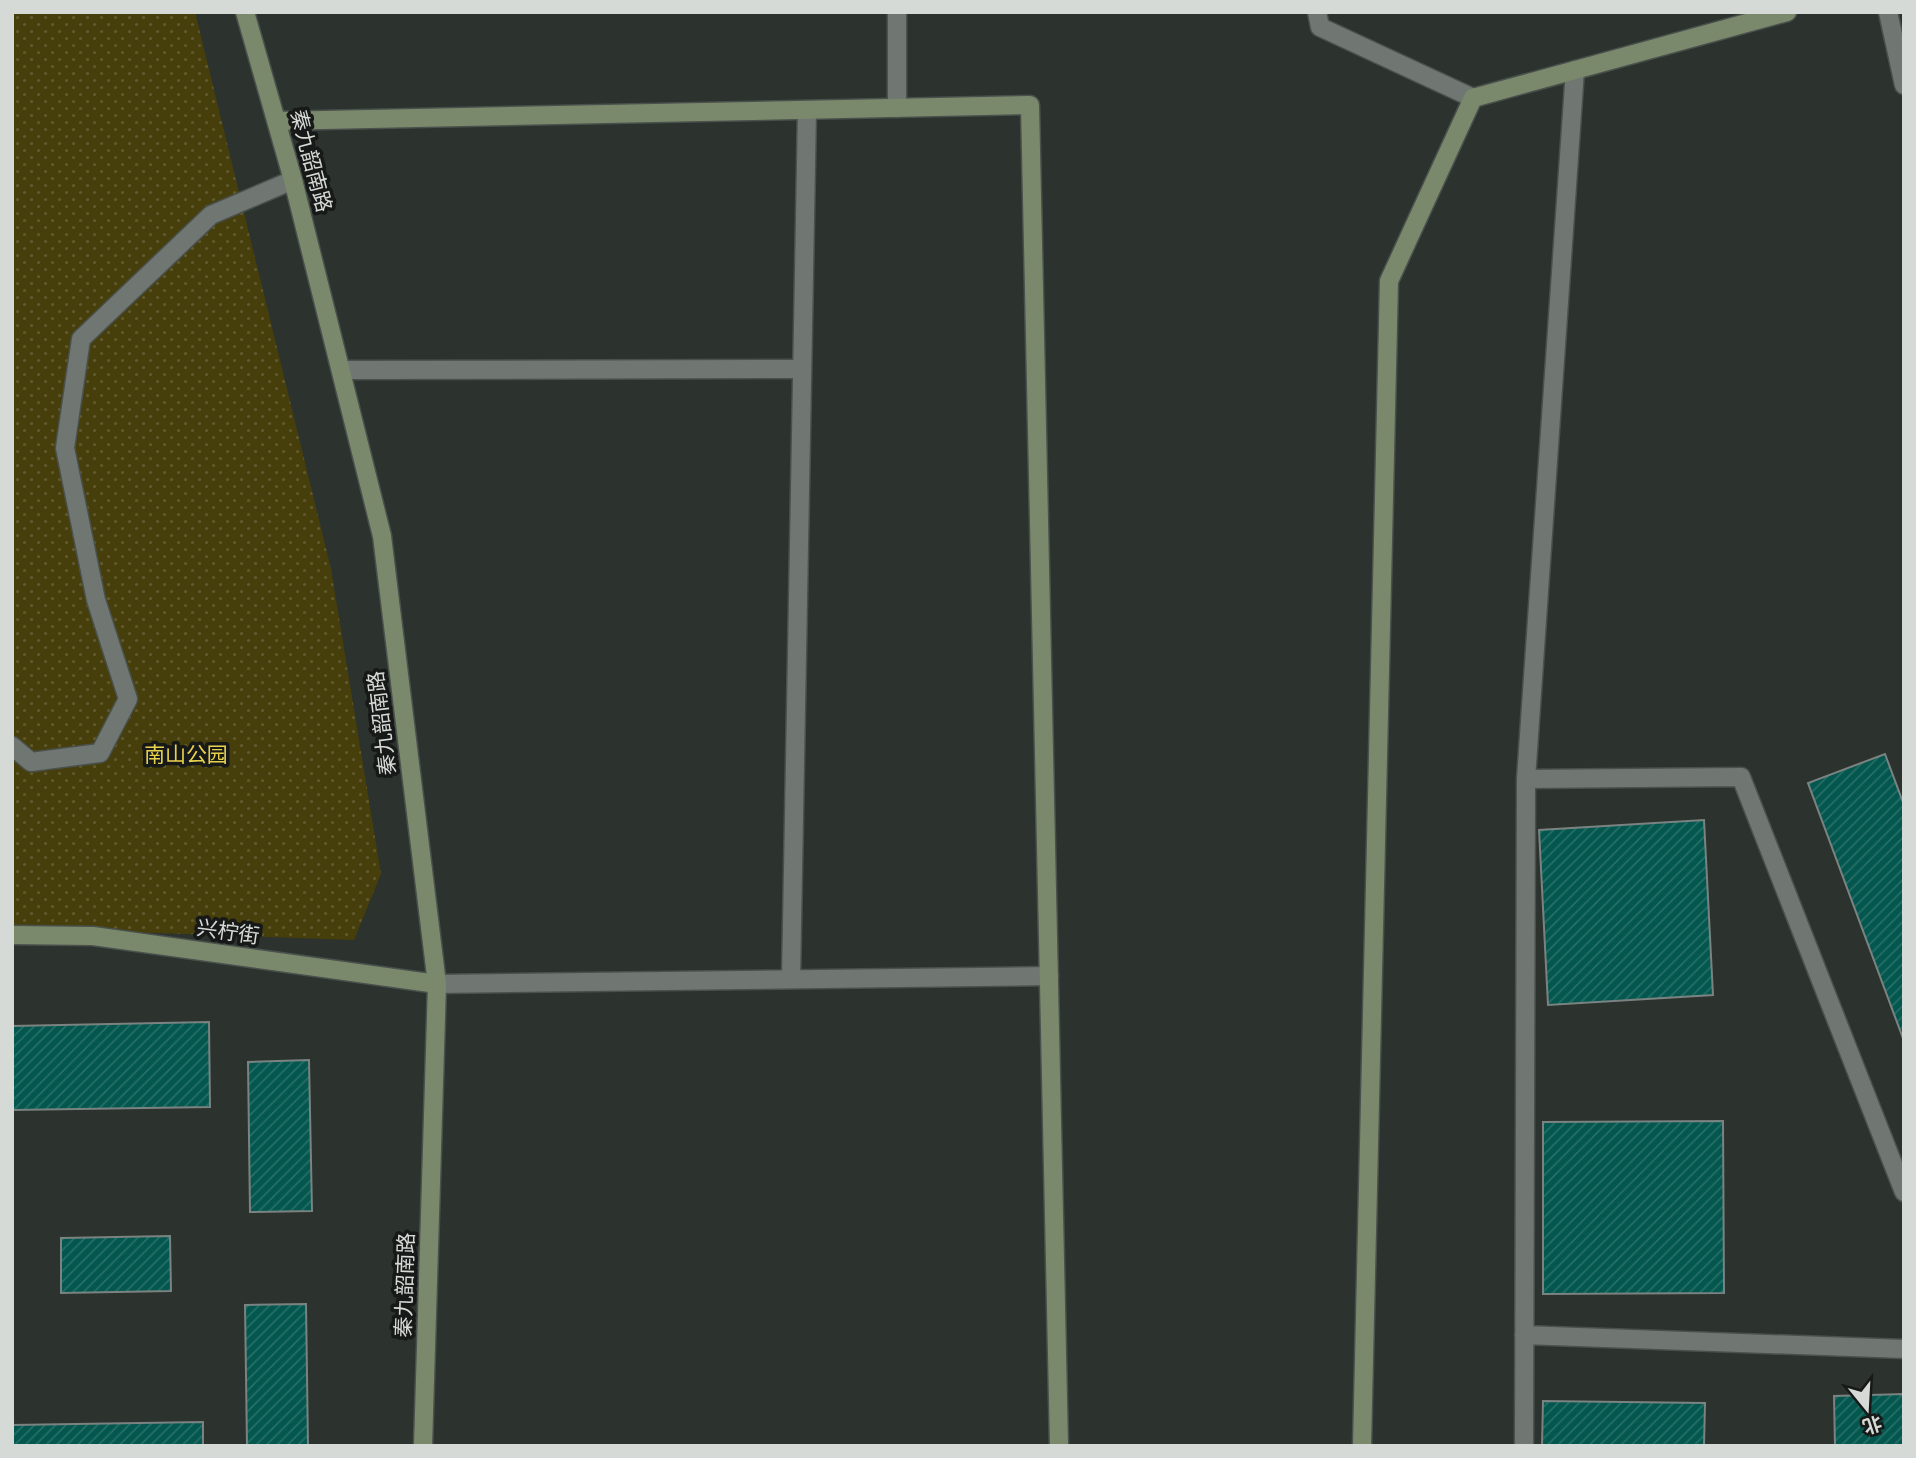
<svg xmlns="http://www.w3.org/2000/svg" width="1916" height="1458" font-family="Montserrat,'Noto Sans SC',sans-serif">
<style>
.park{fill:url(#park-dots)}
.building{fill:url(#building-hatch);stroke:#7a8381;stroke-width:2}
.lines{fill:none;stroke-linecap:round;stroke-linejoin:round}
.street-casing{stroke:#4a504c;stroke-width:21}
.secondary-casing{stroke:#4a504c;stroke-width:21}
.street{stroke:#707772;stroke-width:18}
.secondary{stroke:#7a896c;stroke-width:18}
.labels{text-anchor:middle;stroke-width:7;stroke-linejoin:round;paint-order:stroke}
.street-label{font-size:21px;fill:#d6dad7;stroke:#161917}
.park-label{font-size:21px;fill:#e8d14d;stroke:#161917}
</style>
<defs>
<pattern id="park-dots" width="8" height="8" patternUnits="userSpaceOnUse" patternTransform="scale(1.75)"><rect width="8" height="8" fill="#463e0b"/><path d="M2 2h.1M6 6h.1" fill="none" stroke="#60592e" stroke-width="1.8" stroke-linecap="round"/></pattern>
<pattern id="building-hatch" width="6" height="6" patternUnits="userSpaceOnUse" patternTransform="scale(1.75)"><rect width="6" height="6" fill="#03574e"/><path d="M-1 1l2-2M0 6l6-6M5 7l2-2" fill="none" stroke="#276f67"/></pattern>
</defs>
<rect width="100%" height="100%" fill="#2c322d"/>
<path class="park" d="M12,12H195L331,569L381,874L354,940L12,928Z"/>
<path class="building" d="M1885,754L1904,805V1041L1808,783Z
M1704,820L1713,995L1548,1005L1539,830Z
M209,1022L210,1107L12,1110V1026Z
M309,1060L312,1211L250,1212L248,1062Z
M1723,1121L1724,1293L1543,1294V1122Z
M170,1236L171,1291L61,1293V1238Z
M306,1304L308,1446H247L245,1305Z
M1904,1394V1446H1835L1834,1396Z
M1543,1401L1705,1403L1704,1446H1542Z
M203,1422V1446H12V1425Z"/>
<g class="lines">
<defs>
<path id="street" d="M897,12V108
M1317,12L1320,27L1473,98
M1888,12L1904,85
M341,370L802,369
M12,746L31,762L100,753L128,699L96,600L65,448L81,339L211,215L293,180
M1526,779L1741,777L1904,1192
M791,979L807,110
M437,984L1049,976
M1524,1335L1904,1349
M1524,1446L1526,779L1575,70"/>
<path id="secondary" d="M245,12L293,180L382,536L437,984L423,1446
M276,121L1030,105L1059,1446
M12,935L93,936L437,984
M1362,1446L1389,281L1473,98L1787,12"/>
</defs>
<use href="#street" class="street-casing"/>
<use href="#secondary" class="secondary-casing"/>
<use href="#street" class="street"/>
<use href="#secondary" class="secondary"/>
</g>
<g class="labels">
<g class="street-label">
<text transform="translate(311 161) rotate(75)" y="7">秦九韶南路</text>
<text transform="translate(382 723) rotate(-97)" y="7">秦九韶南路</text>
<text transform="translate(228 932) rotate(8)" y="7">兴柠街</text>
<text transform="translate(405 1285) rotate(-88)" y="7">秦九韶南路</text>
</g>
<g class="park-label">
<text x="186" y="762">南山公园</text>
</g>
</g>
<rect width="1916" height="1458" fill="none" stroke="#d6dad7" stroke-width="28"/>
<g transform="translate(1867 1409) rotate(162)" stroke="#161917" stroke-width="5" paint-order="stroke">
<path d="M0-5L12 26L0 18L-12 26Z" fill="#d6dad7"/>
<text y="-10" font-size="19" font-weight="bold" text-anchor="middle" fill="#d6dad7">北</text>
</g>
</svg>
